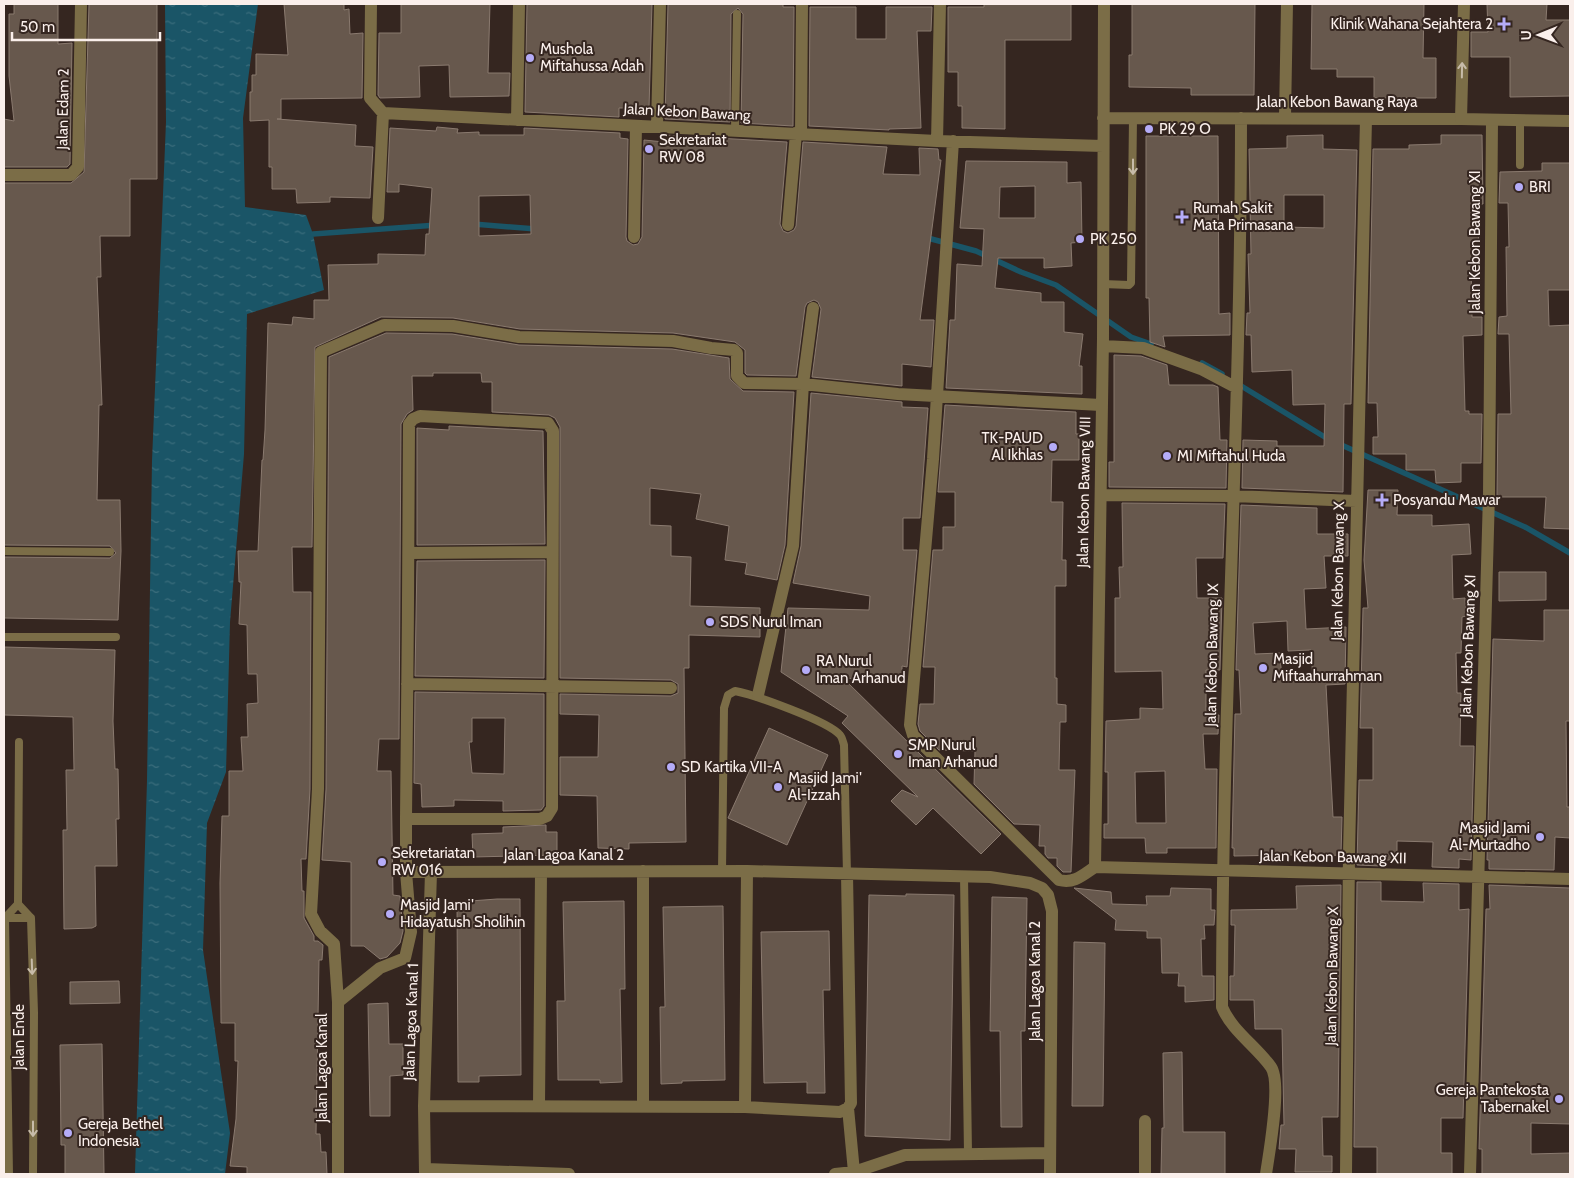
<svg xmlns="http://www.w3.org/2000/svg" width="1574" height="1178" font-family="Cabin,sans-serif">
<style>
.water{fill:url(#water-ripples)}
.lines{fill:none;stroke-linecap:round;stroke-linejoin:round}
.stream{stroke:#1a5567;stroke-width:5.5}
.building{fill:#67584d;stroke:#8a7a6f;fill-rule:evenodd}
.service{stroke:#7b6d47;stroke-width:8}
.minor{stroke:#7b6d47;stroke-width:12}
.tertiary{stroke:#7b6d47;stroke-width:12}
.oneway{stroke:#c7bba9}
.poi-dot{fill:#b5acf8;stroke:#352620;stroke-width:2}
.labels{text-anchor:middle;stroke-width:4;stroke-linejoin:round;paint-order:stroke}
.poi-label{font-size:15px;fill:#faefeb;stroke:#352620;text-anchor:start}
.street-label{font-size:15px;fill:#faefeb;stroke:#352620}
</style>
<defs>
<pattern id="water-ripples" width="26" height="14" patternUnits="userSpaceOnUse" patternTransform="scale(1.25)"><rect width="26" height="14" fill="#1a5567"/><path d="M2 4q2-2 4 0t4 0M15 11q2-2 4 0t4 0" fill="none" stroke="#3c6e7d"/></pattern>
</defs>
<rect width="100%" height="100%" fill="#352620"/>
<path class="water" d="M165,4H258L243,118L245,207L306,215L313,234L324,290L247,314L244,454L230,622L226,772L207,823L203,950L230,1133L225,1174H135L147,781L152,461L166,122Z"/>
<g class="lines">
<path class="stream" d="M473,224L536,229
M313,234L437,225
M924,237L976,251L1021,272L1056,285L1131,337L1151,344
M1202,363L1222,374
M1238,384L1328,439L1525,527L1570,553"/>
</g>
<path class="building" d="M14,4H58V44L72,43L70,164L67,167H4V119L14,121L9,76V14H14Z
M89,4H157V179H130V236H100L101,277H97L102,405H99L97,500H120L121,551L118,620L4,618V557L110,558L116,553L110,546L4,545V183H71L84,172Z
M284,4H344V10L349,9L350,34L363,33L362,98L281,99V119H277L356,125L355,146L373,147L370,198L330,197V202L297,203L296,189H272V167H269V120L250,121V92H252V75H256V54L288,55Z
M401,4H490L488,73H510L509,96L450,97L449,65L419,66L420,97L380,98L378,95L379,33H401Z
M527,4H652L649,108H619V117L525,112Z
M668,4H783V7H794L793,126L741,123L743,14L738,8L731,14L730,122L665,119Z
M984,4H1071V40H1005V129L962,128V106H958V72H948V7H984Z
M1132,4H1255L1254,95H1191V88L1129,87V55H1132Z
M1312,4H1424L1423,58H1436V98H1374V77H1337V69H1311Z
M1487,4H1547L1546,20H1570V96L1510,97V57H1471V32H1488Z
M810,7H856V39H886V7H932L931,31H917L921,128L889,129V130L809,126Z
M437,127L458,129L457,133L479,132V135H524V128L620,133V138L628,139L626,237L627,241L633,245L638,244L642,237L644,140L664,142V135L787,142L780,224L783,231L788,233L794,230L796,226L803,142L887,147L883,174L920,175L919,148L938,149L939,160H941L920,320H934L931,367L902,364V386L812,377L821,309L818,302L814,300L807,303L805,307L796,376L747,375L745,373V350L735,342L673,333L520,329L453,318L381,317L315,347L312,547H292L293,592H311L310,789L306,859H301L302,891H304V918L314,936V941H318L323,945L322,960H319L316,1134H320L321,1152H326L327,1174H247V1167L230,1166L236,1119L238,1061H235V1023H221L220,883L222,816H229V771H243L241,737H248L247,704L258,703L257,674H248L247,625L239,624L241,582H239L238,551H258L262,460H263L265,430L268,323L292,325L293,317L314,319V300H329L328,265L378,264V254L425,255L426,234H429L432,188L399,184V192H387L390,128L436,131ZM530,195L531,234L479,236V196Z
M1323,135V149L1357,150L1351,404H1344L1343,492L1242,488L1243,440L1277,441V446H1324L1325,404L1293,405L1292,370L1252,372L1251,335H1246L1247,313H1250L1248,254H1251L1249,149L1287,148V136ZM1284,195H1324V228L1284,227Z
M1441,135H1482L1483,204H1478L1479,261H1471L1472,317H1482V335L1463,336L1465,411H1469V414H1482L1481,463H1461V482L1436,483L1435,470H1406V454H1373V437H1378L1377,403H1368L1373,149H1409V145L1441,144Z
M1146,136H1218L1219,314L1230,313V335L1163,336L1165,347L1150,342L1149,298H1146Z
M966,161L1067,162V183L1081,182L1082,242L1071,243L1072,266L1044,268V258H998L995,288L1041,293V302H1064V332L1083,334L1079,366H1082V394L946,388L950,320H955L957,264L982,266L984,229L960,228ZM1035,186V218H999L1000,187Z
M1542,163H1570V290H1548L1549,326L1570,325V529L1544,528L1546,497H1497L1498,414H1511L1509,334H1498L1499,317L1507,316L1506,247H1509L1508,203H1499L1500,172L1542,171Z
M386,333L452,334L519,345L672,349L729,358L730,379L743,391L794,392L785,545L777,580L745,574L747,563L725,560L729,526L696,519L701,494L650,488V525L671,526V556L691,557L690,606L760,608V637L689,635V668H684L686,842L629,843V849L598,848L597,796L560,795V757H598L599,715L560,714V694L671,696L678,693V684L671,680L560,678V427L555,418L549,415L492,412V382H482L481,373H433V376H412L413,410L407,414L401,424L399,739H379L377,771H391L393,895L400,896L403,931L400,943L387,957L380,959L364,946H351V862L322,860L326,789L329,357Z
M1114,355L1141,356L1167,365L1169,385H1213L1218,387L1220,440H1227L1226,488L1109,487V462H1114Z
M811,393L902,402V407L928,408L920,518H903V550H917L907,667L902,666V681L843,678L1001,834L981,854L933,808L916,825L891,801L902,790L918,797L842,723L848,716L781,672L788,608L869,610L870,596L793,583L801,546Z
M945,405L1076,412V434H1079V460H1052L1051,502H1063L1062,560H1066V586H1055V678H1057V704L1066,705V722H1060L1059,770H1075L1071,872H1063L1057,866V858H1048L1045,854V846H1039L1040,825L1014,824L974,784L975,751L939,750L920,731L918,724L920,704H934L935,667H923L933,550H943V527H955V492H938Z
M449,426L543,431L545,544L417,545V428L449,430Z
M1368,490H1398L1397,515H1432V526L1469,524L1471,554L1452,555L1453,599L1465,598L1466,616L1462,617L1461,653H1456L1457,693H1461L1460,746H1474L1471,860L1459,859V868L1432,867L1433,842L1397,841V860H1381V866L1357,865L1359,780H1373V728H1360L1363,608H1368L1364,560Z
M1122,503L1225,504L1223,558H1196L1197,598H1222L1220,670H1206V716L1219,715L1218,734H1203L1205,769H1217L1216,848H1167V853H1146L1145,838H1104V824H1108V772H1105L1106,721L1140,719V708L1163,709L1162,671L1115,672V598H1120L1119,567H1123ZM1165,771L1166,823H1136L1135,772Z
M1241,505L1317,508V534H1348V556H1324L1326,588L1304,589L1306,629L1346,627L1345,684L1326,685L1333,817H1342L1341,855L1293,857V855L1234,856V848H1232L1235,714H1241L1239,670H1236ZM1287,621L1288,651L1311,650L1313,680L1282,682L1280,653L1255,654L1253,623Z
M545,560L544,678L415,676L417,561Z
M1499,572H1546V600L1499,601Z
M1544,610H1570V721H1566L1567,807H1570V838L1555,837L1554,870L1489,869V860H1487L1493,639L1544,641Z
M4,647L115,650L113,721L115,769H118L119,819H116L117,866H95L96,926L92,928L64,929L63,830H67L66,770H74L73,717L4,715Z
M415,692L544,694V806L541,810L503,811V801L454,800V806L422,807L421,784L414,783ZM472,718H505L504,774L472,773L469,742H472Z
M769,728L828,755L787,845L728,818Z
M546,825V832H557V855L473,857L472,834L503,833V827Z
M1357,882H1381V901L1424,902L1423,883L1459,884V910L1469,909L1463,1118H1441V1153H1452V1174H1377V1147H1354Z
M1341,885L1338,1117H1322L1323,1156H1332V1172H1295L1296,1149H1279L1281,1125H1284L1282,1029H1255L1254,1000H1230V976H1234L1235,925H1231V910L1297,909L1296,886Z
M1489,885L1570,888V1124L1531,1123V1154L1570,1153V1174H1482V1149H1479L1486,909H1490Z
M1074,888L1111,892L1112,904L1147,905L1146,896H1170L1171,888L1211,889V910H1215L1214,925H1204L1205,939H1201L1202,976H1214V1000L1185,1002V986H1178L1179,973H1162L1161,938H1147V931L1115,930L1116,920Z
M906,894L954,895L950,1140L865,1136L869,895L906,896Z
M992,897L1027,898L1025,1031H1021L1022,1127H1001L1000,1031H990Z
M497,899H520L521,1075L479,1076V1082H458L457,902Z
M624,901L625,989H620L622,1082L600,1083V1080H558L557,1001H565L563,902Z
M723,906L725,1080L682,1081V1083L661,1084L660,1007H665L663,907Z
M829,931L830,990H823L825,1093H807V1082L764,1083L761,932Z
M1074,942L1105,943L1103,1106H1072Z
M119,981L120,1003L70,1004V982Z
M388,1003L389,1044H403V1075L390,1076V1116H370L368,1004Z
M102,1044L104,1174H65V1145H61L60,1045Z
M1182,1052L1183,1132H1225V1174H1161L1162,1128H1164L1163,1053Z"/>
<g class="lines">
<path class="service" d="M735,130L737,14
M1520,165V120
M1103,284L1129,285L1131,283L1133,118
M4,551L110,552
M4,637H116
M722,871L724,708L728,695L735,691C755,695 828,721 840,735C842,737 843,742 844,745L847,874
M964,876L968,1153
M18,904L31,918L34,1013L33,1174
M4,918H31
M9,1174L5,918L18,904L19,742"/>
<path class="minor" d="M371,4L370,98L383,113L937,141L1103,146
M1285,117L1287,4
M1103,118L1461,119
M1241,118C1241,414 1222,710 1222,1007C1232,1031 1256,1046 1271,1067C1282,1083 1269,1153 1266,1174
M517,120L519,4
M657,126L660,4
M801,134L802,4
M937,141L940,4
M953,141L933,459L910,725L913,735L1059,880C1074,884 1083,875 1095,867
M4,175H71L78,167L81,4
M378,218L383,113
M788,225L796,133
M634,237L636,126
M1103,346L1143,348L1201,369L1237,388
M1101,495L1232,496L1356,501
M409,553L552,552
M407,684L671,688
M758,695L793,546L803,384L813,308
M1095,867L1103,338L1104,4
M1095,867L1570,879
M643,871V1107
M406,872L747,871L990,877L1030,883L1042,888L1048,895L1052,911L1050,1174
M847,874L851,1103L848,1108L854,1172
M338,1002L380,968L405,958L411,932L406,872V819C407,687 409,556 409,424L413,419L420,416L548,423L553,431V466L552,808L547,816L540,819H406
M539,1105L541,872
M424,1106L745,1107L840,1112L848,1108
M745,1107L747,871
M426,1169L569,1174
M338,1174V1002L334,944L320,931L311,914L318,789L321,352L384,325L453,326L519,337L673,341L711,348L734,350L737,353V376L744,383L803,384L898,394L1101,405
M425,1174L424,1106L431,872
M835,1174L854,1172L905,1155L1050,1153
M1145,1174V1121
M1346,1174L1349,853L1366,119
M1470,1174L1489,494L1492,120"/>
<path class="tertiary" d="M1464,4L1461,119L1570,121"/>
</g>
<defs><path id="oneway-shaft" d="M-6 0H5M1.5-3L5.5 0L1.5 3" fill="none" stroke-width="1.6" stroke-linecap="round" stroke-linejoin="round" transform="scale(1.25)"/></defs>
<g class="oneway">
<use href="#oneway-shaft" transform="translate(1462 70) rotate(-89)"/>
<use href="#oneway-shaft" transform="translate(1133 167) rotate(90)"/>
<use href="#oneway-shaft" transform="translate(32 967) rotate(88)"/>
<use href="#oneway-shaft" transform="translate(33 1129) rotate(90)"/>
</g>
<g class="poi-dot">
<path d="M1501.5 16.5h5v5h5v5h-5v5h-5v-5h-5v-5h5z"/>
<circle cx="530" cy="58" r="5"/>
<circle cx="1149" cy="129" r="5"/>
<circle cx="649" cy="149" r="5"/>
<circle cx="1519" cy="187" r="5"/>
<path d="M1179.5 209.5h5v5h5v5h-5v5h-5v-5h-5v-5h5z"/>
<circle cx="1080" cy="239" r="5"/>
<circle cx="1053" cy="447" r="5"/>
<circle cx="1167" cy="456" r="5"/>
<path d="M1379.5 492.5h5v5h5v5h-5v5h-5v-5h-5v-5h5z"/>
<circle cx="710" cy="622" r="5"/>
<circle cx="1263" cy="668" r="5"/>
<circle cx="806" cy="670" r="5"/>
<circle cx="898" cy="754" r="5"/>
<circle cx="671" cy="767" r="5"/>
<circle cx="778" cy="787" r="5"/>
<circle cx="1540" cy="837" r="5"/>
<circle cx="382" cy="862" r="5"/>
<circle cx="390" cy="914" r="5"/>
<circle cx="1559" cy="1099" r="5"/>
<circle cx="68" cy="1133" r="5"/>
</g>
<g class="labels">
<g class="poi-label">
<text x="1493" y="29" text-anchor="end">Klinik Wahana Sejahtera 2</text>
<text x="540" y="54">Mushola<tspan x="540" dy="17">Miftahussa Adah</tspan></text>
<text x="1159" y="134">PK 29 O</text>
<text x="659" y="145">Sekretariat<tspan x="659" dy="17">RW 08</tspan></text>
<text x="1529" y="192">BRI</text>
<text x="1193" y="213">Rumah Sakit<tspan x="1193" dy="17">Mata Primasana</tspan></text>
<text x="1090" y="244">PK 250</text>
<text x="1043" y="443" text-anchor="end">TK-PAUD<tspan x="1043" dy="17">Al Ikhlas</tspan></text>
<text x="1177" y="461">MI Miftahul Huda</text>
<text x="1393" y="505">Posyandu Mawar</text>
<text x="720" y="627">SDS Nurul Iman</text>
<text x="1273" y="664">Masjid<tspan x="1273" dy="17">Miftaahurrahman</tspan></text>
<text x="816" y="666">RA Nurul<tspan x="816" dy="17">Iman Arhanud</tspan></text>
<text x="908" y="750">SMP Nurul<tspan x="908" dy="17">Iman Arhanud</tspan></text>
<text x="681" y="772">SD Kartika VII-A</text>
<text x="788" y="783">Masjid Jami'<tspan x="788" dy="17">Al-Izzah</tspan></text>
<text x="1530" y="833" text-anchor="end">Masjid Jami<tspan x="1530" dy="17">Al-Murtadho</tspan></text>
<text x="392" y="858">Sekretariatan<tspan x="392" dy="17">RW 016</tspan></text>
<text x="400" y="910">Masjid Jami'<tspan x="400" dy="17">Hidayatush Sholihin</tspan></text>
<text x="1549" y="1095" text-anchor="end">Gereja Pantekosta<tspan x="1549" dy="17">Tabernakel</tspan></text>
<text x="78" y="1129">Gereja Bethel<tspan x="78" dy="17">Indonesia</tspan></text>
</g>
<g class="street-label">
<text x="1337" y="107">Jalan Kebon Bawang Raya</text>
<text transform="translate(63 109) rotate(-89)" y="5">Jalan Edam 2</text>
<text transform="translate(687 112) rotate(3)" y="5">Jalan Kebon Bawang</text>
<text transform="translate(1475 242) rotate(-90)" y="5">Jalan Kebon Bawang XI</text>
<text transform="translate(1084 492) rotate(-89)" y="5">Jalan Kebon Bawang VIII</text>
<text transform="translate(1338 571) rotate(-89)" y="5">Jalan Kebon Bawang X</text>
<text transform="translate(1468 646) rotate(-88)" y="5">Jalan Kebon Bawang XI</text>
<text transform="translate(1212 655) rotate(-89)" y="5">Jalan Kebon Bawang IX</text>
<text x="564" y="860">Jalan Lagoa Kanal 2</text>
<text transform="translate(1333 857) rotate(1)" y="5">Jalan Kebon Bawang XII</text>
<text transform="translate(1332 976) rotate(-89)" y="5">Jalan Kebon Bawang X</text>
<text transform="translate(1035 981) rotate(-90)" y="5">Jalan Lagoa Kanal 2</text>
<text transform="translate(411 1022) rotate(-88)" y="5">Jalan Lagoa Kanal 1</text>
<text transform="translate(19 1037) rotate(-90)" y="5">Jalan Ende</text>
<text transform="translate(322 1068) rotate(-90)" y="5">Jalan Lagoa Kanal</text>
</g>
</g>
<rect width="1574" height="1178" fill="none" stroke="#faefeb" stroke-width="10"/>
<g transform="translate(1539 35) rotate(269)" stroke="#352620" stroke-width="4" paint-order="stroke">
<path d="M0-4L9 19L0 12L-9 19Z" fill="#faefeb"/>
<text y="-8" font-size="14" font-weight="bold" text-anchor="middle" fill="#faefeb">U</text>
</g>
<path d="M12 32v8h148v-8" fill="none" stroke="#faefeb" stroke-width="2.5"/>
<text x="20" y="32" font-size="15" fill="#faefeb" stroke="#352620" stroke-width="4" paint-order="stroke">50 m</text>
</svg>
